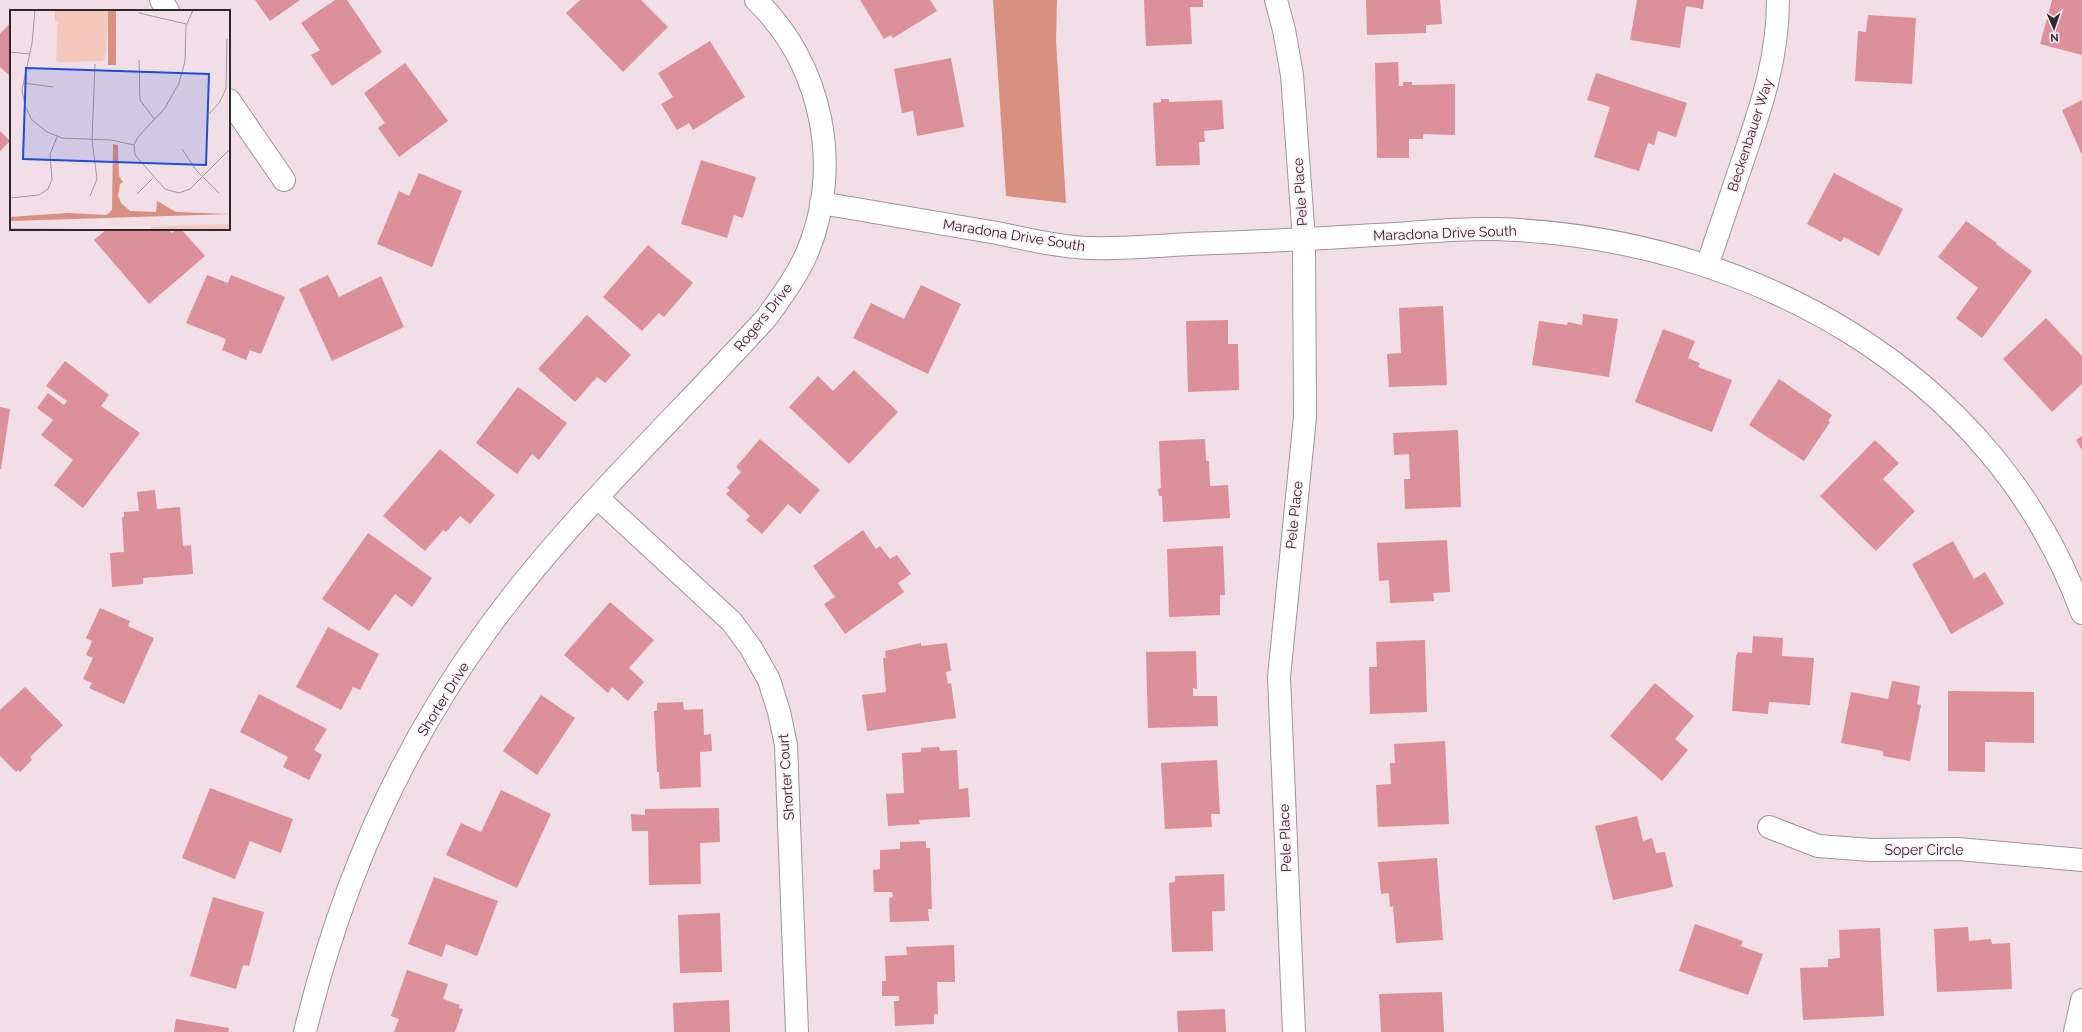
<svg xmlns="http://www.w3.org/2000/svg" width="2082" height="1032" font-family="Raleway,sans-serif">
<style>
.forest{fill:#d89080}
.building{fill:#db909a}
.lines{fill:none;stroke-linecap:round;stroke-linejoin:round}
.minor-casing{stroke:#a4939a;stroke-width:24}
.minor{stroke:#fff;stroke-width:22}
.labels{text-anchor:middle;stroke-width:3;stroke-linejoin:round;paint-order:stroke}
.street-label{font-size:14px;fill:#30292c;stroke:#feebf4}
.inset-road{fill:none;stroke:#a4969c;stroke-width:1}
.view{fill:#1d4ed8;fill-opacity:0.15;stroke:#1d4ed8;stroke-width:2}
.inset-edge{fill:none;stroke:#30292c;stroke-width:2}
</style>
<rect width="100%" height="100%" fill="#f1dee6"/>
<path class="forest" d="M993,0H1057L1056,41L1066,203L1006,196Z"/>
<path class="building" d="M255,0H300L270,21Z
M335,0H347L382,52L332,86L311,55L320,50L301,23Z
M580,0H641L668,27L623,72L566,13Z
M860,0H930L937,11L893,38L891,35L884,39Z
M1144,0H1203V7H1190L1192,44L1146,46Z
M1366,0H1440L1442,24L1426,25V33L1367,35Z
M1637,0H1704L1703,9L1686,6L1680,48L1630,40Z
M2052,0H2082V55L2040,44Z
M1868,15L1916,18L1912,84L1855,81L1858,31L1866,32Z
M11,22V77L0,67V34Z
M710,41L745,97L693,130L689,123L677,130L661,104L673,97L658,73Z
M951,58L964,127L917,136L913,111L902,113L894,69Z
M1398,62L1399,86H1403V82H1412V85L1455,84V135L1423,134V139H1409V158H1377L1375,63Z
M405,63L448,121L399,157L378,128L385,123L364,93Z
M1596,73L1687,103L1676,137L1658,131L1654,145L1648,143L1639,171L1594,157L1610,107L1587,100Z
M1161,99H1169V102L1222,100L1224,129L1204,131L1205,142H1199L1200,165L1156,166L1153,103L1161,102Z
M2082,100V155L2062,110Z
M0,131L10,141L0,151Z
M701,160L756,177L743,218L734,215L727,238L681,224Z
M419,173L462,191L432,267L377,244L399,191L409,196Z
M1834,173L1903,209L1879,256L1844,237L1841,242L1807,224Z
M1966,221L1997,243L1996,244L2032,271L1982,338L1956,318L1978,288L1938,257Z
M107,229H168L172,233L177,229H181L205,256L149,304L94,240Z
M648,245L693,283L664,317L659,313L642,331L603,297Z
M207,275L228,283L231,275L285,297L261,354L250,350L246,360L222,350L226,339L186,323Z
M328,275L339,297L381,276L404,327L332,361L299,289Z
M921,285L961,304L928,374L853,338L871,303L904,319Z
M1443,306L1447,385L1389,387L1387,354L1401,353L1399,308Z
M1583,314L1618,319L1609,377L1532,365L1539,321L1567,325L1568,322L1582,325Z
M587,315L631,355L605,383L597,377L575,402L538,369Z
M2046,318L2082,356V384L2052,412L2003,359Z
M1228,320V344H1238L1239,390L1188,392L1186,321Z
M1663,329L1695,341L1688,358L1700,363L1698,367L1732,380L1712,432L1635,402Z
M65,361L109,395L101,406L140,433L83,508L54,485L73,460L41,435L53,420L37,408L48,393L64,405L67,401L46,386Z
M854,370L898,412L849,464L789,407L818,376L833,391Z
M1779,379L1832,415L1828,421L1830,422L1804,461L1749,425Z
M518,387L567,423L539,460L532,454L517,474L476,443Z
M0,407L10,409L1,469H0Z
M1458,430L1461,507L1405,509L1404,479H1410L1409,454L1394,455L1393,433Z
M2082,436V450L2076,440Z
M760,439L820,490L800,514L788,504L762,534L746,520L750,516L726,494L730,490L727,488L741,472L736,467Z
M1205,439L1206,461H1209L1210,486L1228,485L1230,518L1163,522L1162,496H1159L1158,489L1161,488L1159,441Z
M1875,440L1899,463L1883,479L1915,511L1876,551L1820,496Z
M440,449L495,495L470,524L460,516L446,532L443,530L425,551L383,516Z
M155,490L157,509L180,507L183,546L191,545L193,574L143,578V584L112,587L110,553L124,552L122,517H124V512L139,511L137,492Z
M863,530L876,549L880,546L890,559L897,555L911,574L898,583L904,592L845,634L824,604L835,597L813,566Z
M368,533L432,578L412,607L395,594L369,631L322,599Z
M1447,540L1450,592L1433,593L1434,601L1390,603L1389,580L1379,581L1377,543Z
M1953,541L1974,579L1985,572L2004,604L1951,634L1912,564Z
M1223,546L1225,595H1220V615L1169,617L1167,549Z
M610,602L654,640L629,668L644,682L628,701L612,687L608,693L564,655Z
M100,608L130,621L128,626L154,638L124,704L89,688L92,683L83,679L93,658L86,655L92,641L86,638Z
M328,627L379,654L360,690L353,687L341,710L296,687Z
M1753,636L1783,638L1782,656L1814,658L1810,705L1769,702L1768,714L1732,711L1736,656L1738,652L1752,653Z
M1425,640L1427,712L1370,714L1369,667H1377L1376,642Z
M921,643V646L947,643L951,671L946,672L948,684L951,683L956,718L867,731L862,695L886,692L883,658H886L885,651Z
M1196,651L1197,689L1193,688V696H1217L1218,726L1148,728L1146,652Z
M1892,681L1920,686L1917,704L1921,705L1910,761L1883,756V751L1841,743L1851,692L1888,699Z
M1655,683L1694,716L1675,739L1688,750L1662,781L1610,736Z
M25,687L63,725L30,757L32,760L20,772L18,770L16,772L0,756V710Z
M1948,691L2034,692V743L1985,742V772L1948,771Z
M259,694L327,729L314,750L322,755L309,780L283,767L288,757L240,732Z
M541,695L575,718L537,775L503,751Z
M683,702L684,710L703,709L704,735L711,734L712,751L700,752L701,787L660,789L659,772H657L654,711H657V703Z
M1445,741L1449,824L1378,827L1376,785L1391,784L1390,763H1395L1394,744Z
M939,747L940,751L957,750L959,789L968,788L970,817L919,820L920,824L888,826L886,794L904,793L902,753L921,752V748Z
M1217,760L1220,814H1211L1212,827L1165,829L1161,763Z
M210,788L293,819L281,853L250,841L235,879L182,858Z
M501,790L551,814L517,888L446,855L461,823L481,832Z
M719,808L720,842L700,843L701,884L649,885L648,831H632L631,814L645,815V809Z
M1637,816L1643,841L1652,838L1656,853L1665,852L1673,887L1613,900L1595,826Z
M926,841V848H930L932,909H928L929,921L890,922L889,898L893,897L892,892H874L873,870L880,869V850L900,849V842Z
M1437,858L1443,940L1396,943L1393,906L1390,907L1389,893L1381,894L1378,862Z
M1224,874L1225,911H1212L1213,951L1172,952L1169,883L1175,882V876Z
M434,877L498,901L477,956L446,944L442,957L408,944Z
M213,897L264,912L249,966L243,965L236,989L190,976Z
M720,913L722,972L680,973L678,915Z
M1695,924L1743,941L1741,946L1763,954L1748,995L1679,971Z
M1968,927L1969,941L1991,939L1992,944L2010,943L2012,989L1937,992L1934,929Z
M1880,928L1884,1016L1803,1020L1800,968L1828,967V959L1840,958L1839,930Z
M954,945L955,982H937L938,1014H934V1024L895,1026L894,1001H899V996H882V981H886L885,956L907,955L906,947Z
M407,970L448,984L443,999L460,1005L459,1008L463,1009L455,1032H394L399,1019L391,1016Z
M1442,992L1444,1032H1381L1379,994Z
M729,1000L730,1032H674L673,1003Z
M1225,1009L1226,1032H1178L1177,1011Z
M176,1019L229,1028L228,1032H174Z"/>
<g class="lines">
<defs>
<path id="minor" d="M161,0L168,11
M1276,0L1284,30L1292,75L1304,240L1305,417L1279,677L1294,1032
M229,100L284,180
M821,203C880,213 939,223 997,233C1027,239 1059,247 1089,248C1122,249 1156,246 1189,244C1251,242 1313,239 1375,235C1415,233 1456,228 1496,229C1747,237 1993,369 2082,613
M1707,266C1719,230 1732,193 1744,157C1762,104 1778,57 1778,0
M598,498L732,622L751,648L769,680L779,712L786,745L797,1032
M1769,827L1818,846L1871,850L1958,849L2082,860
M305,1032C340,887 400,748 489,627C571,515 674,420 767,317C782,296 797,276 807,253C843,167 823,65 756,0
M2075,1032L2082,1000"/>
</defs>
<use href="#minor" class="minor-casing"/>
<use href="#minor" class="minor"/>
</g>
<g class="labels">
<g class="street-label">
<text transform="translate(1750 135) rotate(-72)" y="5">Beckenbauer Way</text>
<text transform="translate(1300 192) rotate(-94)" y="5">Pele Place</text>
<text transform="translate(1445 233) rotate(-2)" y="5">Maradona Drive South</text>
<text transform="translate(1014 235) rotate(9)" y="5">Maradona Drive South</text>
<text transform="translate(763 317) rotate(-51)" y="5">Rogers Drive</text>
<text transform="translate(1294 515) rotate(-84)" y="5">Pele Place</text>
<text transform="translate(443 699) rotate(-58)" y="5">Shorter Drive</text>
<text transform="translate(786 777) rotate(-94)" y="5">Shorter Court</text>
<text transform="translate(1285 838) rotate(-92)" y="5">Pele Place</text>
<text x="1924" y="855">Soper Circle</text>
</g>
</g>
<g transform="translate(10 10)">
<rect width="220" height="220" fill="#f1dee6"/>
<path d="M45,0H98L96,44L93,51L49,52L46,50L48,11H45ZM220,214V220H140L141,217Z" fill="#f5c8be"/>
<path d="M98,0H106V55H98ZM103,134L108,135L109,166L113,172L110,174L108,186L111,193L120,201L146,202L147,191L166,202L220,204L0,211V207L58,203L96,205L99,203L102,200Z" fill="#d89080"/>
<path class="inset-road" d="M25,0L22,33L12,80L15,96L22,110L37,122L52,128L101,130L124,135M183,0L176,16L175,51L169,73L155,98L128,127L124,135L125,145L155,179L169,183L180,179L220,139M129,3L176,14M0,42L20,44M129,50L130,90L145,110M13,73L43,77M199,104L209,93L216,79L217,29M172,139L186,160L209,183M127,184L143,168M80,186L87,169L82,130L85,54M0,188L29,185L38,179L42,170L40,144L47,127M0,219L127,220"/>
<path class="view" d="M16,58L199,64L196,155L13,149Z"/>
<rect width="220" height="220" class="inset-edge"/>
</g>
<g transform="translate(2054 28) rotate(178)" stroke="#feebf4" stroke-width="3" paint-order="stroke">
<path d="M0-3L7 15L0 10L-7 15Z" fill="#30292c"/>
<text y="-6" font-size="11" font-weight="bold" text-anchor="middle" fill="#30292c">N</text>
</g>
</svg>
